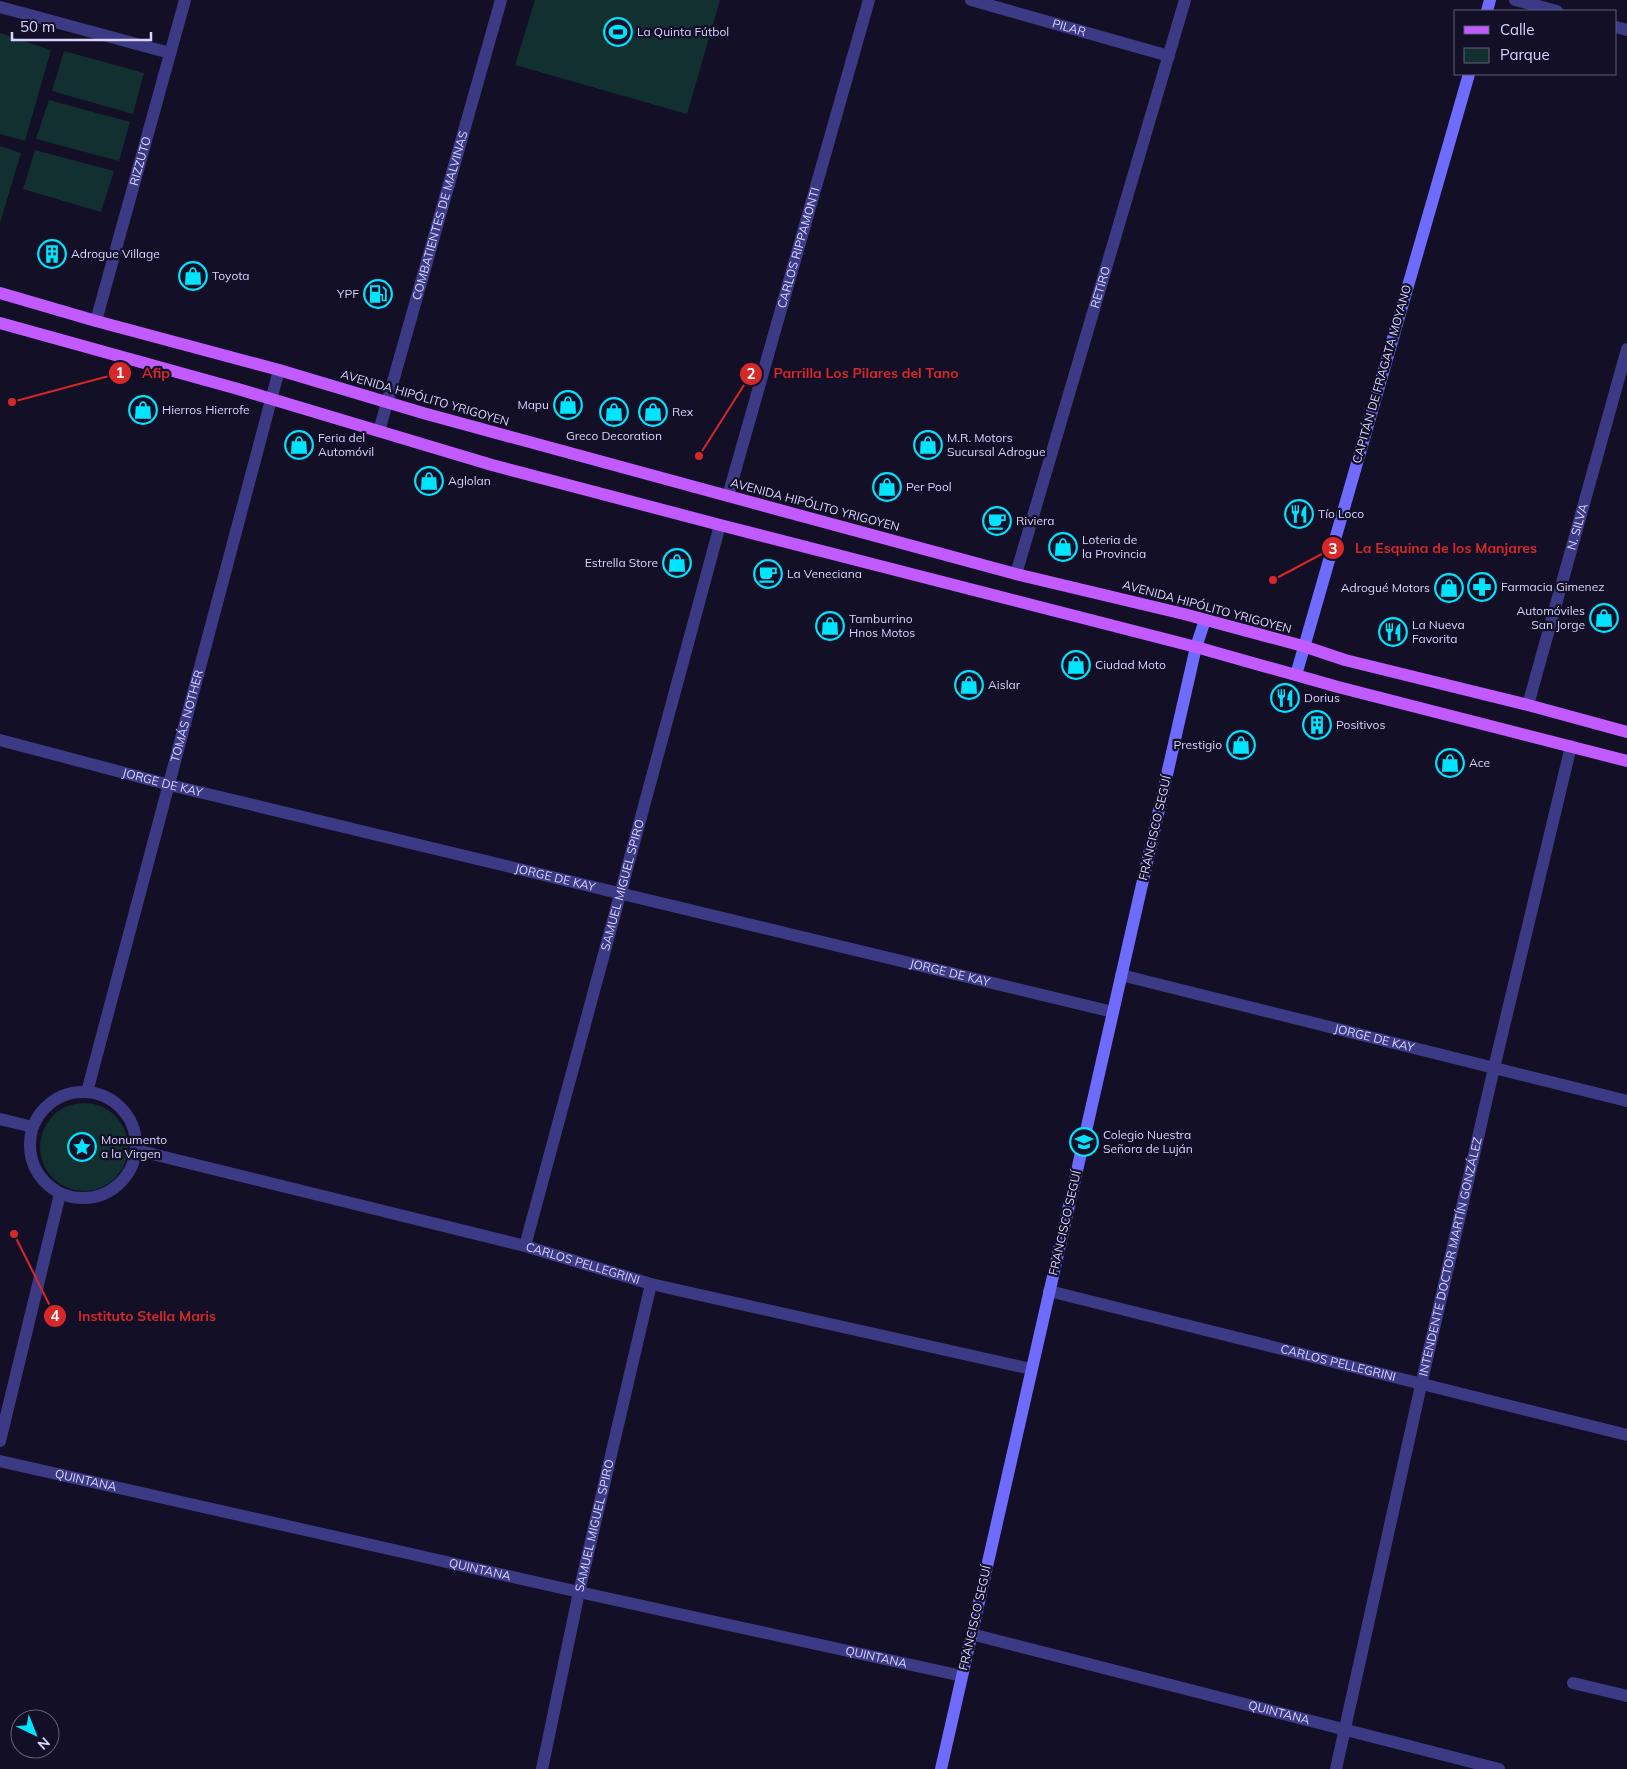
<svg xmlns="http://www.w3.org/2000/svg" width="1627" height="1769" font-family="Mulish,sans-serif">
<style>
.green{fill:#12302f}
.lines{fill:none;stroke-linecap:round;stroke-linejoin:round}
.street{stroke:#3d3a85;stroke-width:12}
.secondary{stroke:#6f6bff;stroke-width:12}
.primary{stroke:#c25bff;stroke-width:12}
.labels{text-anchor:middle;stroke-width:4.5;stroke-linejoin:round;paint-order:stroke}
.street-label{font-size:12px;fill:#d9d4ff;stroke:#130f26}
.poi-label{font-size:12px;fill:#d9d4ff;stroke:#130f26;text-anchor:start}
.leader{fill:none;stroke:#d62828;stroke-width:2}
.callout-dot{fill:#d62828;stroke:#130f26;stroke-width:2}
.mark-label{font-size:15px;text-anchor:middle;font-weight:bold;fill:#fff}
.callout-label{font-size:14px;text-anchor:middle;font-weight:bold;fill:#d62828;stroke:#130f26;stroke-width:4.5;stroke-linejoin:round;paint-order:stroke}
</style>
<rect width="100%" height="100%" fill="#130f26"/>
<path class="green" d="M535,0H720L687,114L515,65Z
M0,33L51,50L25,141L0,134Z
M64,51L144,73L133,114L52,91Z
M49,100L130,122L119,161L36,139Z
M0,146L21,153L0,223Z
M35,150L114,171L101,212L23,189Z
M40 1147a44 44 0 1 1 88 0a44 44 0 1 1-88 0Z"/>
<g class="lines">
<g class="street">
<path id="s1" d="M971,0L1169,56"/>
<path d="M1515,0L1557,11"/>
<path d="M0,7L170,53"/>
<path d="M1616,27L1627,30"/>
<path id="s2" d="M96,321L185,0"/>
<path id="s3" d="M379,431L501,0"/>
<path id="s4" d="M728,496L869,0"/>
<path id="s5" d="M1016,574L1185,0"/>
<path id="s6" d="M1528,705L1627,349"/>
<path id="s7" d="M0,740L170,785L1113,1012"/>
<path id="s8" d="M1121,975L1627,1101"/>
<path id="s9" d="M87,1092L279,370"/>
<circle cx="83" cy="1145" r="53"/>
<path d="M0,1119L33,1127"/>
<path id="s10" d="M136,1150L525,1246L651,1284L1031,1369"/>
<path id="s11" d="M525,1246L720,525"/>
<path id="s12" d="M1049,1291L1627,1435"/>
<path d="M0,1441L60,1194"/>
<path id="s13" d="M0,1461L579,1592L962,1676"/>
<path id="s14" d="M971,1634L1499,1769"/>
<path d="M1573,1683L1627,1696"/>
<path id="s15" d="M542,1769L579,1592L651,1284"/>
<path id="s16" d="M1336,1769L1421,1385L1494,1068L1571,746"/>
</g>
<path class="secondary" d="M1487,11L1490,0
M1296,675L1469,74
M941,1769L1196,647L1205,620"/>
<path class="primary" d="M0,293L96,321L279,370L423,413L728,496L1016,574L1184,614L1303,646L1345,660L1528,705L1627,732
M0,323L238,389L492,465L720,525L1196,647L1338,687L1627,761"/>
</g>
<defs>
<symbol id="stadium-ring" viewBox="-11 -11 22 22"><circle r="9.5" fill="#130f26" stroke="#00e5ff" stroke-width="1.5"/><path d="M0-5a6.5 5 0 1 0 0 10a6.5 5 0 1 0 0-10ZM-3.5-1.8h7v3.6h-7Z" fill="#00e5ff"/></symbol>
<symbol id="building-ring" viewBox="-11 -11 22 22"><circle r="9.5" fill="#130f26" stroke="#00e5ff" stroke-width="1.5"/><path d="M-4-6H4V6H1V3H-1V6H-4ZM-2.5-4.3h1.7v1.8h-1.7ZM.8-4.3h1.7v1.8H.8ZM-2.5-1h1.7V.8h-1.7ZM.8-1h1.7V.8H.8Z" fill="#00e5ff"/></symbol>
<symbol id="shop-ring" viewBox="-11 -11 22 22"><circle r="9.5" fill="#130f26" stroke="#00e5ff" stroke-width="1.5"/><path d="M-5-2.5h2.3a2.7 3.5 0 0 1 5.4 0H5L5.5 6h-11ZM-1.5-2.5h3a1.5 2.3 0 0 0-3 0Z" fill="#00e5ff"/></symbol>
<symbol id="fuel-ring" viewBox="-11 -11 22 22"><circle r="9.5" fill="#130f26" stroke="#00e5ff" stroke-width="1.5"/><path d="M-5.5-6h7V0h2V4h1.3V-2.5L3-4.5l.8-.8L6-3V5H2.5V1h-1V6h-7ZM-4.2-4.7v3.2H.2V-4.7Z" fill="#00e5ff"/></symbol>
<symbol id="restaurant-ring" viewBox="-11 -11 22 22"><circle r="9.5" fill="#130f26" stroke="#00e5ff" stroke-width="1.5"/><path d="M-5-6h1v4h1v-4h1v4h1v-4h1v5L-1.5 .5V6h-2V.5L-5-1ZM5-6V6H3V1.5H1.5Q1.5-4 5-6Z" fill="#00e5ff"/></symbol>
<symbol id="cafe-ring" viewBox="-11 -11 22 22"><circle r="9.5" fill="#130f26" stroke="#00e5ff" stroke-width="1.5"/><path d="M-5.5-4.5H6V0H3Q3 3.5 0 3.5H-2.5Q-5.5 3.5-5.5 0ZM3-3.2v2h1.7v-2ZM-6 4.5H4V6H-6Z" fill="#00e5ff"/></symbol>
<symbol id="pharmacy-ring" viewBox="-11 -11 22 22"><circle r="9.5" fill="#130f26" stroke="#00e5ff" stroke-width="1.5"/><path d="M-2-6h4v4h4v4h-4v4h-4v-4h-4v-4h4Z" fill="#00e5ff"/></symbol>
<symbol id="school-ring" viewBox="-11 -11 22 22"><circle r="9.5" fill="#130f26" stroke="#00e5ff" stroke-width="1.5"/><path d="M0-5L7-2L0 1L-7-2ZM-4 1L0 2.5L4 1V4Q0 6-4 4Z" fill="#00e5ff"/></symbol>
<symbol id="sight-ring" viewBox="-11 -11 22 22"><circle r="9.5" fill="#130f26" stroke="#00e5ff" stroke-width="1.5"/><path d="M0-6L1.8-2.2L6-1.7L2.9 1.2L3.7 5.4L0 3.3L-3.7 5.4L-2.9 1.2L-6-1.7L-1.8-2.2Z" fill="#00e5ff"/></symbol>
</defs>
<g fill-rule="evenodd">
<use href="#stadium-ring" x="602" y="16" width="32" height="32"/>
<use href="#building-ring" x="36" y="238" width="32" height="32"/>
<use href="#shop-ring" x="177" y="260" width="32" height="32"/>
<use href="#fuel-ring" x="362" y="278" width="32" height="32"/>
<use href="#shop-ring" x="552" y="389" width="32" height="32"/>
<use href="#shop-ring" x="127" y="394" width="32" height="32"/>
<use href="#shop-ring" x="598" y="396" width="32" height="32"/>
<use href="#shop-ring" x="637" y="396" width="32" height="32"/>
<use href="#shop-ring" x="283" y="429" width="32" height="32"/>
<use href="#shop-ring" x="912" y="429" width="32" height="32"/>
<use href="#shop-ring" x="413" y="465" width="32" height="32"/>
<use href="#shop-ring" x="871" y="471" width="32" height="32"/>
<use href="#restaurant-ring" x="1283" y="498" width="32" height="32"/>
<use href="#cafe-ring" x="981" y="505" width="32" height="32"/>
<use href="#shop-ring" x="1047" y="531" width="32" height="32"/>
<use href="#shop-ring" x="661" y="547" width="32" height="32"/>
<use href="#cafe-ring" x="752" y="558" width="32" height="32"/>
<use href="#pharmacy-ring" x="1466" y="571" width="32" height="32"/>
<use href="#shop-ring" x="1433" y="572" width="32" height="32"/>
<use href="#shop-ring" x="1588" y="602" width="32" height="32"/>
<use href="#shop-ring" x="814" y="610" width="32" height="32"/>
<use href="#restaurant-ring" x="1377" y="616" width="32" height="32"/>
<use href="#shop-ring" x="1060" y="649" width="32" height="32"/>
<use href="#shop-ring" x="953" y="669" width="32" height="32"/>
<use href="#restaurant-ring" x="1269" y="682" width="32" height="32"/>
<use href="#building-ring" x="1301" y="709" width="32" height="32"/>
<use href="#shop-ring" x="1225" y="729" width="32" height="32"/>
<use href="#shop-ring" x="1434" y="747" width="32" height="32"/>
<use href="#school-ring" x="1068" y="1126" width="32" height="32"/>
<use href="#sight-ring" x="66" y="1131" width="32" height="32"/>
</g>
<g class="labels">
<g class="street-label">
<text dy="4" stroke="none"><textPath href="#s1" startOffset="102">PILAR</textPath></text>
<text dy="4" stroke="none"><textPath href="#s2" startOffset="166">RIZZUTO</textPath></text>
<text dy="4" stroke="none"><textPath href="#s3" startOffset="224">COMBATIENTES DE MALVINAS</textPath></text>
<text dy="4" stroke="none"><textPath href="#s4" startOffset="258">CARLOS RIPPAMONTI</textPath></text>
<text dy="4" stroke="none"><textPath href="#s5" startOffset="299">RETIRO</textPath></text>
<text transform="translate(1382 374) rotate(-74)" y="4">CAPITÁN DE FRAGATA MOYANO</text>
<text transform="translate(425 398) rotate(16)" y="4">AVENIDA HIPÓLITO YRIGOYEN</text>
<text transform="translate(815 505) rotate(15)" y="4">AVENIDA HIPÓLITO YRIGOYEN</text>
<text dy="4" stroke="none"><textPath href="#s6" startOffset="185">N. SILVA</textPath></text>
<text transform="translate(1207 607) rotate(15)" y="4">AVENIDA HIPÓLITO YRIGOYEN</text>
<text dy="4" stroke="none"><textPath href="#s9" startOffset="389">TOMÁS NOTHER</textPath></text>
<text dy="4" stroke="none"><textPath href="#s7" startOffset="168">JORGE DE KAY</textPath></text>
<text transform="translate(1155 828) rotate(-77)" y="4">FRANCISCO SEGUÍ</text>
<text dy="4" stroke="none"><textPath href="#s7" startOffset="572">JORGE DE KAY</textPath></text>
<text dy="4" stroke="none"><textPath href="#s11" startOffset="374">SAMUEL MIGUEL SPIRO</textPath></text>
<text dy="4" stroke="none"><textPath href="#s7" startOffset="978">JORGE DE KAY</textPath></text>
<text dy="4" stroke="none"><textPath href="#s8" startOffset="261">JORGE DE KAY</textPath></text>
<text transform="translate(1065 1223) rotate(-77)" y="4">FRANCISCO SEGUÍ</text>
<text dy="4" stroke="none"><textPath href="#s16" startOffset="525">INTENDENTE DOCTOR MARTÍN GONZÁLEZ</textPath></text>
<text dy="4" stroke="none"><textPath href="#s10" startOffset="461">CARLOS PELLEGRINI</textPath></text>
<text dy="4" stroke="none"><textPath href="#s12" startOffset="298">CARLOS PELLEGRINI</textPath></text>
<text dy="4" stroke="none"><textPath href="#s13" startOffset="88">QUINTANA</textPath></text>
<text dy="4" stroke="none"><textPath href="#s15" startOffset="249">SAMUEL MIGUEL SPIRO</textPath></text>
<text dy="4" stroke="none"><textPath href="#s13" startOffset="492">QUINTANA</textPath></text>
<text transform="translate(975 1618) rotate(-77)" y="4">FRANCISCO SEGUÍ</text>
<text dy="4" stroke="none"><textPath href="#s13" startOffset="898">QUINTANA</textPath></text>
<text dy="4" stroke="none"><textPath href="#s14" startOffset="318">QUINTANA</textPath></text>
</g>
<g class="poi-label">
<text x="637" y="36">La Quinta Fútbol</text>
<text x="71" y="258">Adrogue Village</text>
<text x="212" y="280">Toyota</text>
<text x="359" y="298" text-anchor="end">YPF</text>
<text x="549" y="409" text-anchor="end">Mapu</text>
<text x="162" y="414">Hierros Hierrofe</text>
<text x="672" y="416">Rex</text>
<text x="614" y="440" text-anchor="middle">Greco Decoration</text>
<text x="318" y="442">Feria del<tspan x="318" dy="14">Automóvil</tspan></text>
<text x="947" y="442">M.R. Motors<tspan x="947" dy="14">Sucursal Adrogue</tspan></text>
<text x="448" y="485">Aglolan</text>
<text x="906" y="491">Per Pool</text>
<text x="1318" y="518">Tío Loco</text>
<text x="1016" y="525">Riviera</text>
<text x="1082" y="544">Loteria de<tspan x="1082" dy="14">la Provincia</tspan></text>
<text x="658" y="567" text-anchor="end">Estrella Store</text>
<text x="787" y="578">La Veneciana</text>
<text x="1501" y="591">Farmacia Gimenez</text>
<text x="1430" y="592" text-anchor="end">Adrogué Motors</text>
<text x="1585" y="615" text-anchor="end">Automóviles<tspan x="1585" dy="14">San Jorge</tspan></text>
<text x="849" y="623">Tamburrino<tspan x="849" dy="14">Hnos Motos</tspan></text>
<text x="1412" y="629">La Nueva<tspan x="1412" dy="14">Favorita</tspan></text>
<text x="1095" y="669">Ciudad Moto</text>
<text x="988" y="689">Aislar</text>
<text x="1304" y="702">Dorius</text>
<text x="1336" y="729">Positivos</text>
<text x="1222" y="749" text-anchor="end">Prestigio</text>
<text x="1469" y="767">Ace</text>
<text x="1103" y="1139">Colegio Nuestra<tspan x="1103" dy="14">Señora de Luján</tspan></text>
<text x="101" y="1144">Monumento<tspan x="101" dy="14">a la Virgen</tspan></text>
</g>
</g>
<path class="leader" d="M12 402L120 373M699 456L751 374M1273 580L1333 548M14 1234L55 1316"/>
<g class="callout-dot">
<circle cx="12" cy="402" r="5"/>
<circle cx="699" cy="456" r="5"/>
<circle cx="1273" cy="580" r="5"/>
<circle cx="14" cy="1234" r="5"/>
<circle cx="120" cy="373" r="12"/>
<circle cx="751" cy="374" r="12"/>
<circle cx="1333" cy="548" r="12"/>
<circle cx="55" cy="1316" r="12"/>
</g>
<g class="mark-label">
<text x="120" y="378">1</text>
<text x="751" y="379">2</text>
<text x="1333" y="554">3</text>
<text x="55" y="1321">4</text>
</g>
<g class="callout-label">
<text x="156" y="378">Afip</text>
<text x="866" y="378">Parrilla Los Pilares del Tano</text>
<text x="1446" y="553">La Esquina de los Manjares</text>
<text x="147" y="1321">Instituto Stella Maris</text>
</g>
<rect x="1454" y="10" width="162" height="65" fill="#130f26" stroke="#625e7d"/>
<rect x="1464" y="26" width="25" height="8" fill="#c25bff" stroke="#625e7d"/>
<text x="1500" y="35" font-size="15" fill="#d9d4ff">Calle</text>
<rect x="1464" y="48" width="25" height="15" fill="#12302f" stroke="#625e7d"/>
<text x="1500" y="60" font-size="15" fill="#d9d4ff">Parque</text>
<g transform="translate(35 1734) rotate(137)"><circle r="24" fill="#130f26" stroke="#625e7d"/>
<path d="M0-4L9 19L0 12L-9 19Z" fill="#00e5ff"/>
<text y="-8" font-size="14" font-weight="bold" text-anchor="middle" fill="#d9d4ff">N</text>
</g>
<path d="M12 32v8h139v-8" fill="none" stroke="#d9d4ff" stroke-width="2.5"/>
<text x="20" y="32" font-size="15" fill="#d9d4ff" stroke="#130f26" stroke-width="4" paint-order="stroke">50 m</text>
</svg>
